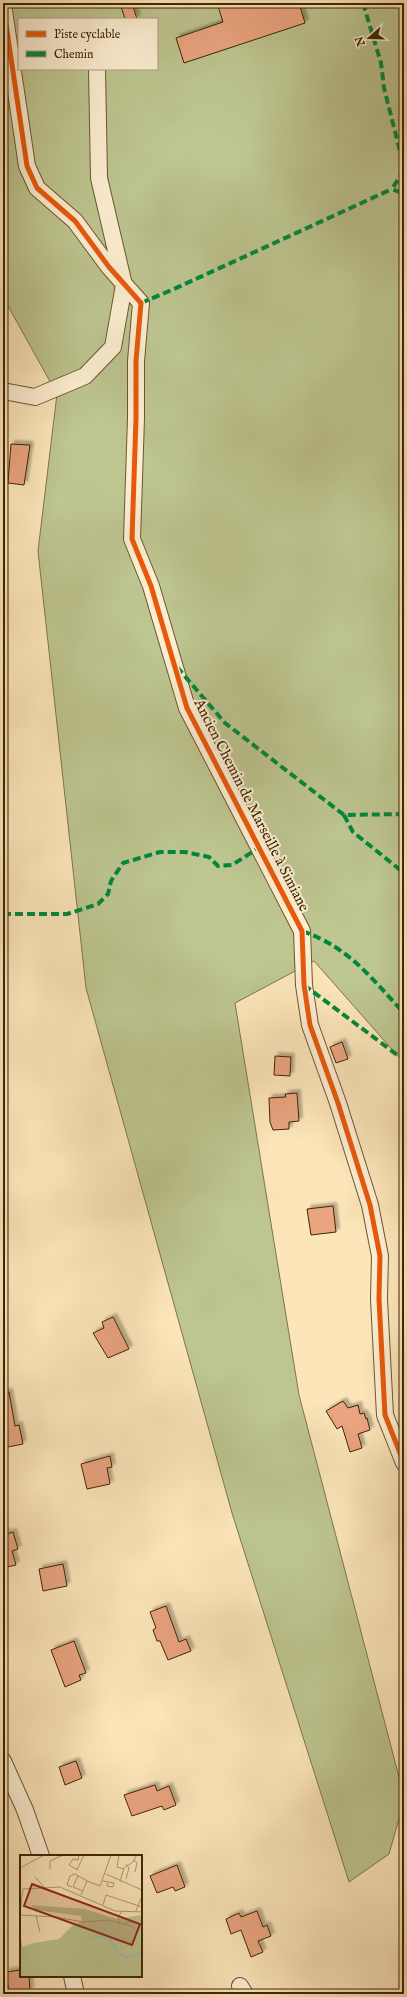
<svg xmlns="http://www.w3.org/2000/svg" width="407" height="1997" font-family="'IM FELL English',serif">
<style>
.green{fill:#bdc590;stroke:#7e754a;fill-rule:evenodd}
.building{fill:#eaa47f;stroke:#3e2503;filter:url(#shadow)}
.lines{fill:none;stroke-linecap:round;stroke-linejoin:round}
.minor-casing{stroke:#6d5530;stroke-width:18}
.minor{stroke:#fceed2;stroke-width:16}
.quiet{stroke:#00873e;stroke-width:4;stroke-dasharray:8 4;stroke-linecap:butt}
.cycleway-casing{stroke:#fceed2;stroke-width:8}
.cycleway{stroke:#e8590c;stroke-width:5}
.labels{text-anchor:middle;stroke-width:4;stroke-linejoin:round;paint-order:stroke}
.street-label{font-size:15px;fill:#3e2503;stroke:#fceed2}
.inset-river{fill:none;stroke:#a2bdb9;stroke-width:2}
.inset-road{fill:none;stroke:#af9870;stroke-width:1}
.view{fill:#8f2418;fill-opacity:0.15;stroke:#8f2418;stroke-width:2}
.inset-edge{fill:none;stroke:#3e2503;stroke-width:2}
</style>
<defs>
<filter id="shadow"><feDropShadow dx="3.5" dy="-3.5" stdDeviation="1" flood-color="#0004"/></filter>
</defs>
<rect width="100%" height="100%" fill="#fbe5b9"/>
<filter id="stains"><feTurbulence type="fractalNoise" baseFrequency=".005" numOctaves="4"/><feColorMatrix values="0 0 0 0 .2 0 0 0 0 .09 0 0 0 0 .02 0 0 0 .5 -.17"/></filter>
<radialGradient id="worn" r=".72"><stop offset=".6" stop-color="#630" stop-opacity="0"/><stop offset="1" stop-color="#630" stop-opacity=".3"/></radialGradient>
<path class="green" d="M3,3H404V1063L314,961L235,1003L299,1395L404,1796V1801L389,1854L349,1882L232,1513L86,988L38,551L57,394L3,297ZM19,19H157V69H19Z"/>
<path class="building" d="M120,3H132L137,19H125Z
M217,3H299L305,23L184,63L176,38L223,22Z
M11,444L30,445L24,485L8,483Z
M342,1042L348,1059L336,1063L330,1047Z
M275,1056L291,1057L290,1076L274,1075Z
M297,1093L299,1121L289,1122V1129L273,1130L270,1122L269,1098L286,1097L285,1094Z
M333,1206L336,1232L311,1235L307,1209Z
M113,1317L129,1349L108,1358L93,1333L104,1328L102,1322Z
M3,1392H9L15,1426L19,1425L23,1444L3,1448Z
M343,1401L348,1408L358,1405L360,1414L364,1413L366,1419L367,1418L370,1430L358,1434L362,1448L350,1452L342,1426L337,1429L326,1411Z
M110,1456L112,1467L107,1468L110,1484L87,1489L81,1464Z
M3,1532H6L7,1534L13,1532L18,1549L12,1551L16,1565L3,1568Z
M63,1564L67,1586L43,1591L39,1569Z
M166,1606L179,1642L186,1639L191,1651L168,1660L160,1641H157L153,1630L156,1628L150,1612Z
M74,1641L86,1673L79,1675L81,1680L65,1687L51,1650Z
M76,1761L82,1778L65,1785L59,1767Z
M155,1785L157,1791L169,1786L176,1805L164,1810L162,1806L132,1816L124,1795Z
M177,1865L185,1887L175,1891L173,1887L157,1893L150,1876Z
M257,1911L263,1927L267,1925L271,1936L258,1941L263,1952L251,1957L241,1930L231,1934L226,1919L239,1913L241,1917Z
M21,1970V1976H29L30,1991L9,1994L6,1972Z"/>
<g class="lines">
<defs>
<path id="minor" d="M3,4L27,166L37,188L75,221L109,267L141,303L136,361V418L132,539L151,586L187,708L302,931L304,985L310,1025L338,1103L370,1205L380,1256L379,1299L385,1415L404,1463
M3,391L35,397L85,376L113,347L124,285L99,178L97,69
M3,1761L25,1810L41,1856
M72,1976L76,1994
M240,1986L245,1994"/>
</defs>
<use href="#minor" class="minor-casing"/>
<use href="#minor" class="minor"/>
<path class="quiet" d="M363,3L381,63L384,88L404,167
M404,170L392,189L404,194
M141,303L174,289L392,189
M177,667L225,723L344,815L404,814
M344,815L353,832L404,873
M3,914H67L98,904L108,894L111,881L123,863L160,852H185L209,857L218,866L232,865L260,847
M302,931C350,948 370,977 404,1013
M304,985L404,1060"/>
<defs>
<path id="cycleway" d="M3,4L27,166L37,188L75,221L109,267L141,303L136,361V418L132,539L151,586L187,708L302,931L304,985L310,1025L338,1103L370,1205L380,1256L379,1299L385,1415L404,1463"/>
</defs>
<use href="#cycleway" class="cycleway-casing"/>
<use href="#cycleway" class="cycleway"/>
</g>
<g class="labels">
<g class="street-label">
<text transform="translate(252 805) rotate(63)" y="5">Ancien Chemin de Marseille à Simiane</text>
</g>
</g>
<g transform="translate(20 1855)">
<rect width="122" height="122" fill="#fbe5b9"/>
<path d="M11,50L65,54L97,64L122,60V122H0V93L14,88L39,84L52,71L62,66L61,61L15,55Z" fill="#bdc590"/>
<path class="inset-river" d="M71,82L79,81L89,84L100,99L107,102L122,97M0,85L4,103"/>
<path class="inset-road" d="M99,0L97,12L104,14M114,5L117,8L115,17M0,13L24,0M30,14V6L43,0M57,15L64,0M58,15L49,10L53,4L58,5L59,0M55,19L67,26M86,19L122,35M58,21L53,32L63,36M15,22L26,34M106,24L109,13L106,9M83,26L94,28L93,32L87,31L88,28M100,27L104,13L113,7L116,1M52,32L47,30L50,21L55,19M61,40L67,26L80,31L91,0M83,50L86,40L122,52M116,56L122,41M0,58L3,34L40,32L95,56L122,57M0,60L36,62L63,67L88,65L114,72V75M16,61L20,77M100,69L98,63L102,56M103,69L110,67L122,69"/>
<path class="view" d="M12,29L120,69L112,90L4,51Z"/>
<rect width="122" height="122" class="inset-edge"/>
</g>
<rect width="407" height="1997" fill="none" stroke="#fbe5b9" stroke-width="16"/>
<rect x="4" y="4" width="399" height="1989" fill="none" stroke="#3e2503" stroke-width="2"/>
<rect x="8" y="8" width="391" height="1981" fill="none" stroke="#3e2503"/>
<rect x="18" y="18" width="140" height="52" fill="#fceed2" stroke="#b09e7f"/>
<rect x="26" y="31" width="20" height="6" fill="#e8590c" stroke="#b09e7f"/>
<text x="54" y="38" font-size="12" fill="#3e2503">Piste cyclable</text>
<rect x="26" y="51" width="20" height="6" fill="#00873e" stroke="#b09e7f"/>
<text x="54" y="58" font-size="12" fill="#3e2503">Chemin</text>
<g transform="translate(369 38) rotate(250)" stroke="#fceed2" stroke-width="3" paint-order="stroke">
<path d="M0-3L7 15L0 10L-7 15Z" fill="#3e2503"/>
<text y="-6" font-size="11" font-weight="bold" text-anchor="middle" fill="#3e2503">N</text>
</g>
<rect width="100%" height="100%" filter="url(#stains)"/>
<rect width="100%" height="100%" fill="url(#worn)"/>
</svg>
